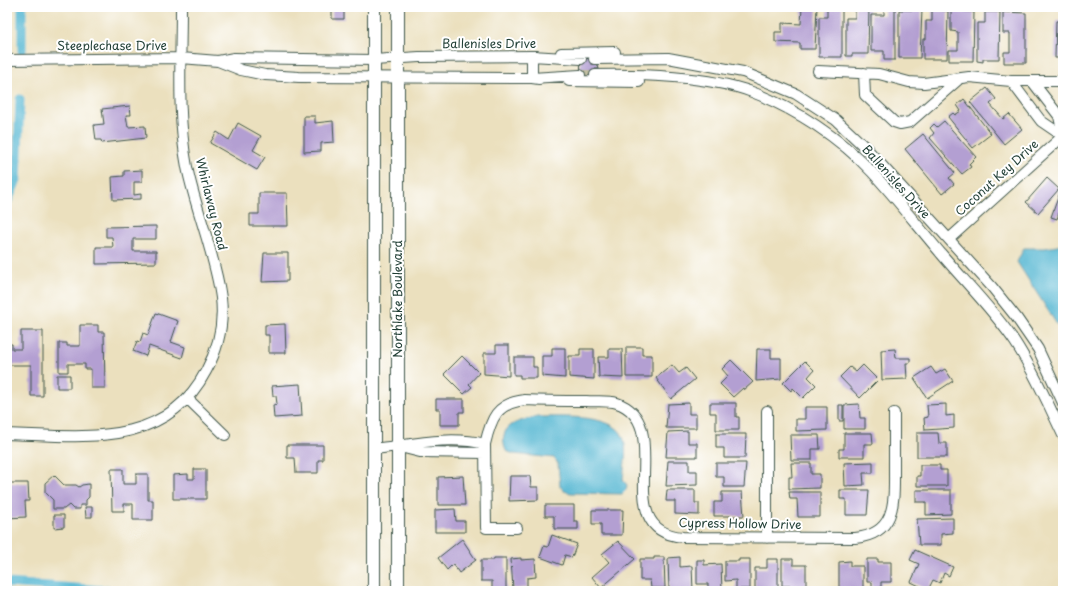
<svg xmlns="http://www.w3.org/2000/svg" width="1070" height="598" font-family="'Playpen Sans',sans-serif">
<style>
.water{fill:#53b6d1;stroke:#397a82}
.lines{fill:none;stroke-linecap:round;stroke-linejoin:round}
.canal{stroke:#53b6d1;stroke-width:9}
.building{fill:#b39fd2}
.minor-tunnel{stroke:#c2bfa2;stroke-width:10;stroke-dasharray:10 5;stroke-linecap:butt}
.minor-casing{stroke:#3e5549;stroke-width:12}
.major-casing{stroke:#3e5549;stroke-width:14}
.minor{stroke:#fff;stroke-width:10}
.major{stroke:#fff;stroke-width:12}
.labels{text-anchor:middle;stroke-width:4;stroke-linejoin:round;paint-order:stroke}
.street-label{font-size:12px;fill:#1f3d34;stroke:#fff}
</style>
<rect width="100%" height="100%" fill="#fff"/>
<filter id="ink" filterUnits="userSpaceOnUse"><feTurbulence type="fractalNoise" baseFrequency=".025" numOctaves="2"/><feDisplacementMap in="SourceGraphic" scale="8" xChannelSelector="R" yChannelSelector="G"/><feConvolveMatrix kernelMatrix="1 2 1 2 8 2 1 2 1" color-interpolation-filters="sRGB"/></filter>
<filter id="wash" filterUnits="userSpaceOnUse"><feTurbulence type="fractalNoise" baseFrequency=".012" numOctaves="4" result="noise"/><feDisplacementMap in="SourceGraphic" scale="16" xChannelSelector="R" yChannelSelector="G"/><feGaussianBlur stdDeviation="0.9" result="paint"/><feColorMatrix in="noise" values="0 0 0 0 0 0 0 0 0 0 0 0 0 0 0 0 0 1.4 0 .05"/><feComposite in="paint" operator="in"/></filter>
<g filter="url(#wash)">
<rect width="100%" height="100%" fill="#ebe0be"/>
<path class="water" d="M1063,245V334L1017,262L1024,248H1045Z
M536,417C556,417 615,413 623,437C628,449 624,467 623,480L627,485L626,490L622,494L571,493L564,491L560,486L558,464L554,458L514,454L506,451C496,425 518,421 536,417Z"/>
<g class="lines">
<path class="canal" d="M22,51V7
M7,203L17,180L20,99
M7,583L117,591"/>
</g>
<g id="blocks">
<path class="building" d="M332,7H344V19H332Z
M802,7H817L815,49H800V43L775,42V32H782V23L801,24Z
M827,7H842V57H819V17H827Z
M855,7H869L868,54H852V56H846V18H855Z
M884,7H895V60H884V51H871V15H884Z
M899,10H922L920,58H899Z
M932,10L948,11L947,59H923V39H926V21H932Z
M951,11L974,12L973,61H949V50H958V32L951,31Z
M985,12H1000L999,59H983V62L977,61V23H985Z
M1003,12L1026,13V63H1004V52H1010V33H1003Z
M1056,21H1063V53H1061V58H1055Z
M594,53L599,69H595V80H580L581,54Z
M987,88L996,99L990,104L1003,119L1009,114L1022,129L1004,144L970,102Z
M964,99L991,134L973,148L948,117L953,113L955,115L961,111L957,105Z
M130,106L131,115H126L128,127L145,126L146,138L102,143L101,140H96L94,125L104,124L102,109Z
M304,116H315V123L333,121L334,142L321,143V151L304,152Z
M944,121L976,157L969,164L971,167L962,174L930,138L934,133L930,128L934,124L937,127Z
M238,123L261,136L253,150L265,157L257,170L210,143L217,132L229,140Z
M923,134L955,173L949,178L954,184L942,194L905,149Z
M142,170V182H134V195L141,194V199L113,200L112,177L124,176V171Z
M1047,178L1059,189L1038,213L1026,202Z
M1063,184V215L1059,213L1057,219L1051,217Z
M259,193H287L288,226H250V214H259Z
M156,226V239H133V251H156V263L96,264V247H113L112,237H106V227Z
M264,253H288V281L262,282Z
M156,313L178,321L171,342L185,347L182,358L149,346L146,356L133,351L137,341L140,342L143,333L148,335Z
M285,324L286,353H269V335H265V325Z
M80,325H98V332H104L105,388H91V369H85V364H68V372H59V343H67V346H80Z
M21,331H43V396H31V365H7V344H12V349H21Z
M496,345H509V376L484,374V353H496Z
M626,347H642V355H652V377H626Z
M552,348H565V378L542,376V356H552Z
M580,349H594V379L569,377V356H580Z
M609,349H622L623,378L599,377L598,357H609Z
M757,349H771V358H781V379L756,381Z
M895,349L896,358H910V363H906L907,379L882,380L881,350Z
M462,356L479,373L469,384L472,387L464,394L444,374Z
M514,357H533V367H537V378H520V375H514Z
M731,360L753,382L744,390L743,388L733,397L720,384L728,376L722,369Z
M805,361L814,370L808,377L816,385L803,398L793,388L791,391L783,383Z
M672,365L679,373L686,368L695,379L671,399L656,378Z
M863,365L878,380L860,398L840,377L850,367L856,372Z
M931,367L936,374L945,369L953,381L927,398L914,378Z
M57,375H70V388H57Z
M300,384L302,416L274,418L273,405L277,404L276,396H273L272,386Z
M436,399H464V412H459V425H440V409H436Z
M689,403V414H696V428H666L668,404Z
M710,403H736V417H739V430H716V413H710Z
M859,404L860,418H865V429H844V405Z
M946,404V416L954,415V428L925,430L924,418L928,417L927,405Z
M839,405H843V421H839Z
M805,407H827V430L796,431V419H805Z
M688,431V443H697V457H666L668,432Z
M844,433H872L873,444H864V457H839V449H844Z
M917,433H938L939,443H947V457H917Z
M716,434H746L745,458H724V448H716Z
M790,435H819L820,449H812V460H791Z
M287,445H323V460H318V473H296L295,458H287Z
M668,461H689V471H697V485L666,486Z
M873,462V473H863L864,485L845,486L844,463Z
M716,463H746L744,487H724V477H716Z
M791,463H811V474H820V488L789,489V477H792Z
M920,465H940V470H947V486H917V476H920Z
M111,469H123V484H136V474H148V500H153V520H133V504H124V511H112Z
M194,469H206V499H173V475L188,474V479H194Z
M54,475L64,485H76L79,487L82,485L89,484V497L86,500V505H80V509H73L69,505L64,509H53V500L45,492V483Z
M463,476L465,505H438V477Z
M510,476H530L531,487H538V500L509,501Z
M7,483H28L29,501H25L26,517L7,518Z
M667,490H695V503H699V515L675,514V501H666Z
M840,490H869L867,515H846V499H840Z
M916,490H951V514L926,515V502H916Z
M722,492H742L744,516H714V502H722Z
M789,492H820V517H798L797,499H790Z
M545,505H574V521H578V529H554V516H545Z
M85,507H92V517H86Z
M455,509L456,521H465V532H435V510Z
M592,510H623L622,535H601V524H592Z
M54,515H64V527L54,528Z
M953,518V533L941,534V545H919L917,519Z
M552,535L577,544L572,557L565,555L562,565L540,557L544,546L548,547Z
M462,539L476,560L459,573L453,564L447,570L438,558Z
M618,541L635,559L601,588L592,577L609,562L602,554Z
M915,550L953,567L949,576L944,573L940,583L933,580L928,590L911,582L919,564L910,560Z
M654,557H664L665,588H651L650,580H640V559H654Z
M680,557V567L692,566L693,591H669L668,558Z
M494,558H506V589H492V581H481V560H494Z
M521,558V560L535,559L536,577L527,578V588L513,589L511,559Z
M739,559H750V589H736V580L725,581V561H739Z
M767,559H778V589H755V568H767Z
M782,559H793V565H806V591H797V586H782Z
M867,559H878V562H891V582H881V589H872V582H867Z
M697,560H704V565L721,564L722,591H708V584H697Z
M850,561V566H863V591H839V562Z"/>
</g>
</g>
<g filter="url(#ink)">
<use href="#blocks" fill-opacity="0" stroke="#3e5549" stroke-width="1"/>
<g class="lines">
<path class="minor-tunnel" d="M580,75H595"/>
<defs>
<path id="minor" d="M561,53L615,52
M537,56H532V78L539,79
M594,59L668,58L743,72L796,94L836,120L868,150L992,287L1016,317L1038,349L1063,403
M7,60L181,58L218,61L241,70L265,75L299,77L532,78L580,75
M218,61L234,58L374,60L419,57L532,56L581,59
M818,71L879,74L909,82L924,83L969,77L1011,81H1063
M864,73L865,95L894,122L900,124L910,122L958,80
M595,75C640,74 709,76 752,92C796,109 840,138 872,172C897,199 920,229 944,257C968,285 995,312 1015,342C1034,371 1048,404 1063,435
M569,81L639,82
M1011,81L1041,121L1063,136
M1032,81L1059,116L1063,136
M949,239L1063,136
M187,398L225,435
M767,411V538
M7,434C81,436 165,450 206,371C218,349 224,323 221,298C215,254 196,211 187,167C177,115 181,60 181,7
M400,447L420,452L485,453
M374,449C410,445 448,435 485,444
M517,528H486L485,444C491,419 496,403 525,400C546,401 566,401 586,401C596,402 607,400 617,403C678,424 606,531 683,537L855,538C897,534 894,501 894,468C894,450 894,431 894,413"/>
<path id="major" d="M374,7V591
M398,591V7"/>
</defs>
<use href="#minor" class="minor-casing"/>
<use href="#major" class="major-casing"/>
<use href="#minor" class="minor"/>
<use href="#major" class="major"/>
</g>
</g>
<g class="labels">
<g class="street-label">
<text x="489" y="48">Ballenisles Drive</text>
<text x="112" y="50">Steeplechase Drive</text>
<text transform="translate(997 178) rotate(-42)" y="4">Coconut Key Drive</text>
<text transform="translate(896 182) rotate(48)" y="4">Ballenisles Drive</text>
<text transform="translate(211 204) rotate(76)" y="4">Whirlaway Road</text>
<text transform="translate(398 299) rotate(-90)" y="4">Northlake Boulevard</text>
<text transform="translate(740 524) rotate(1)" y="4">Cypress Hollow Drive</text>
</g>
</g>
<rect width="1070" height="598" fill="none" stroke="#fff" stroke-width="24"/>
</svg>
